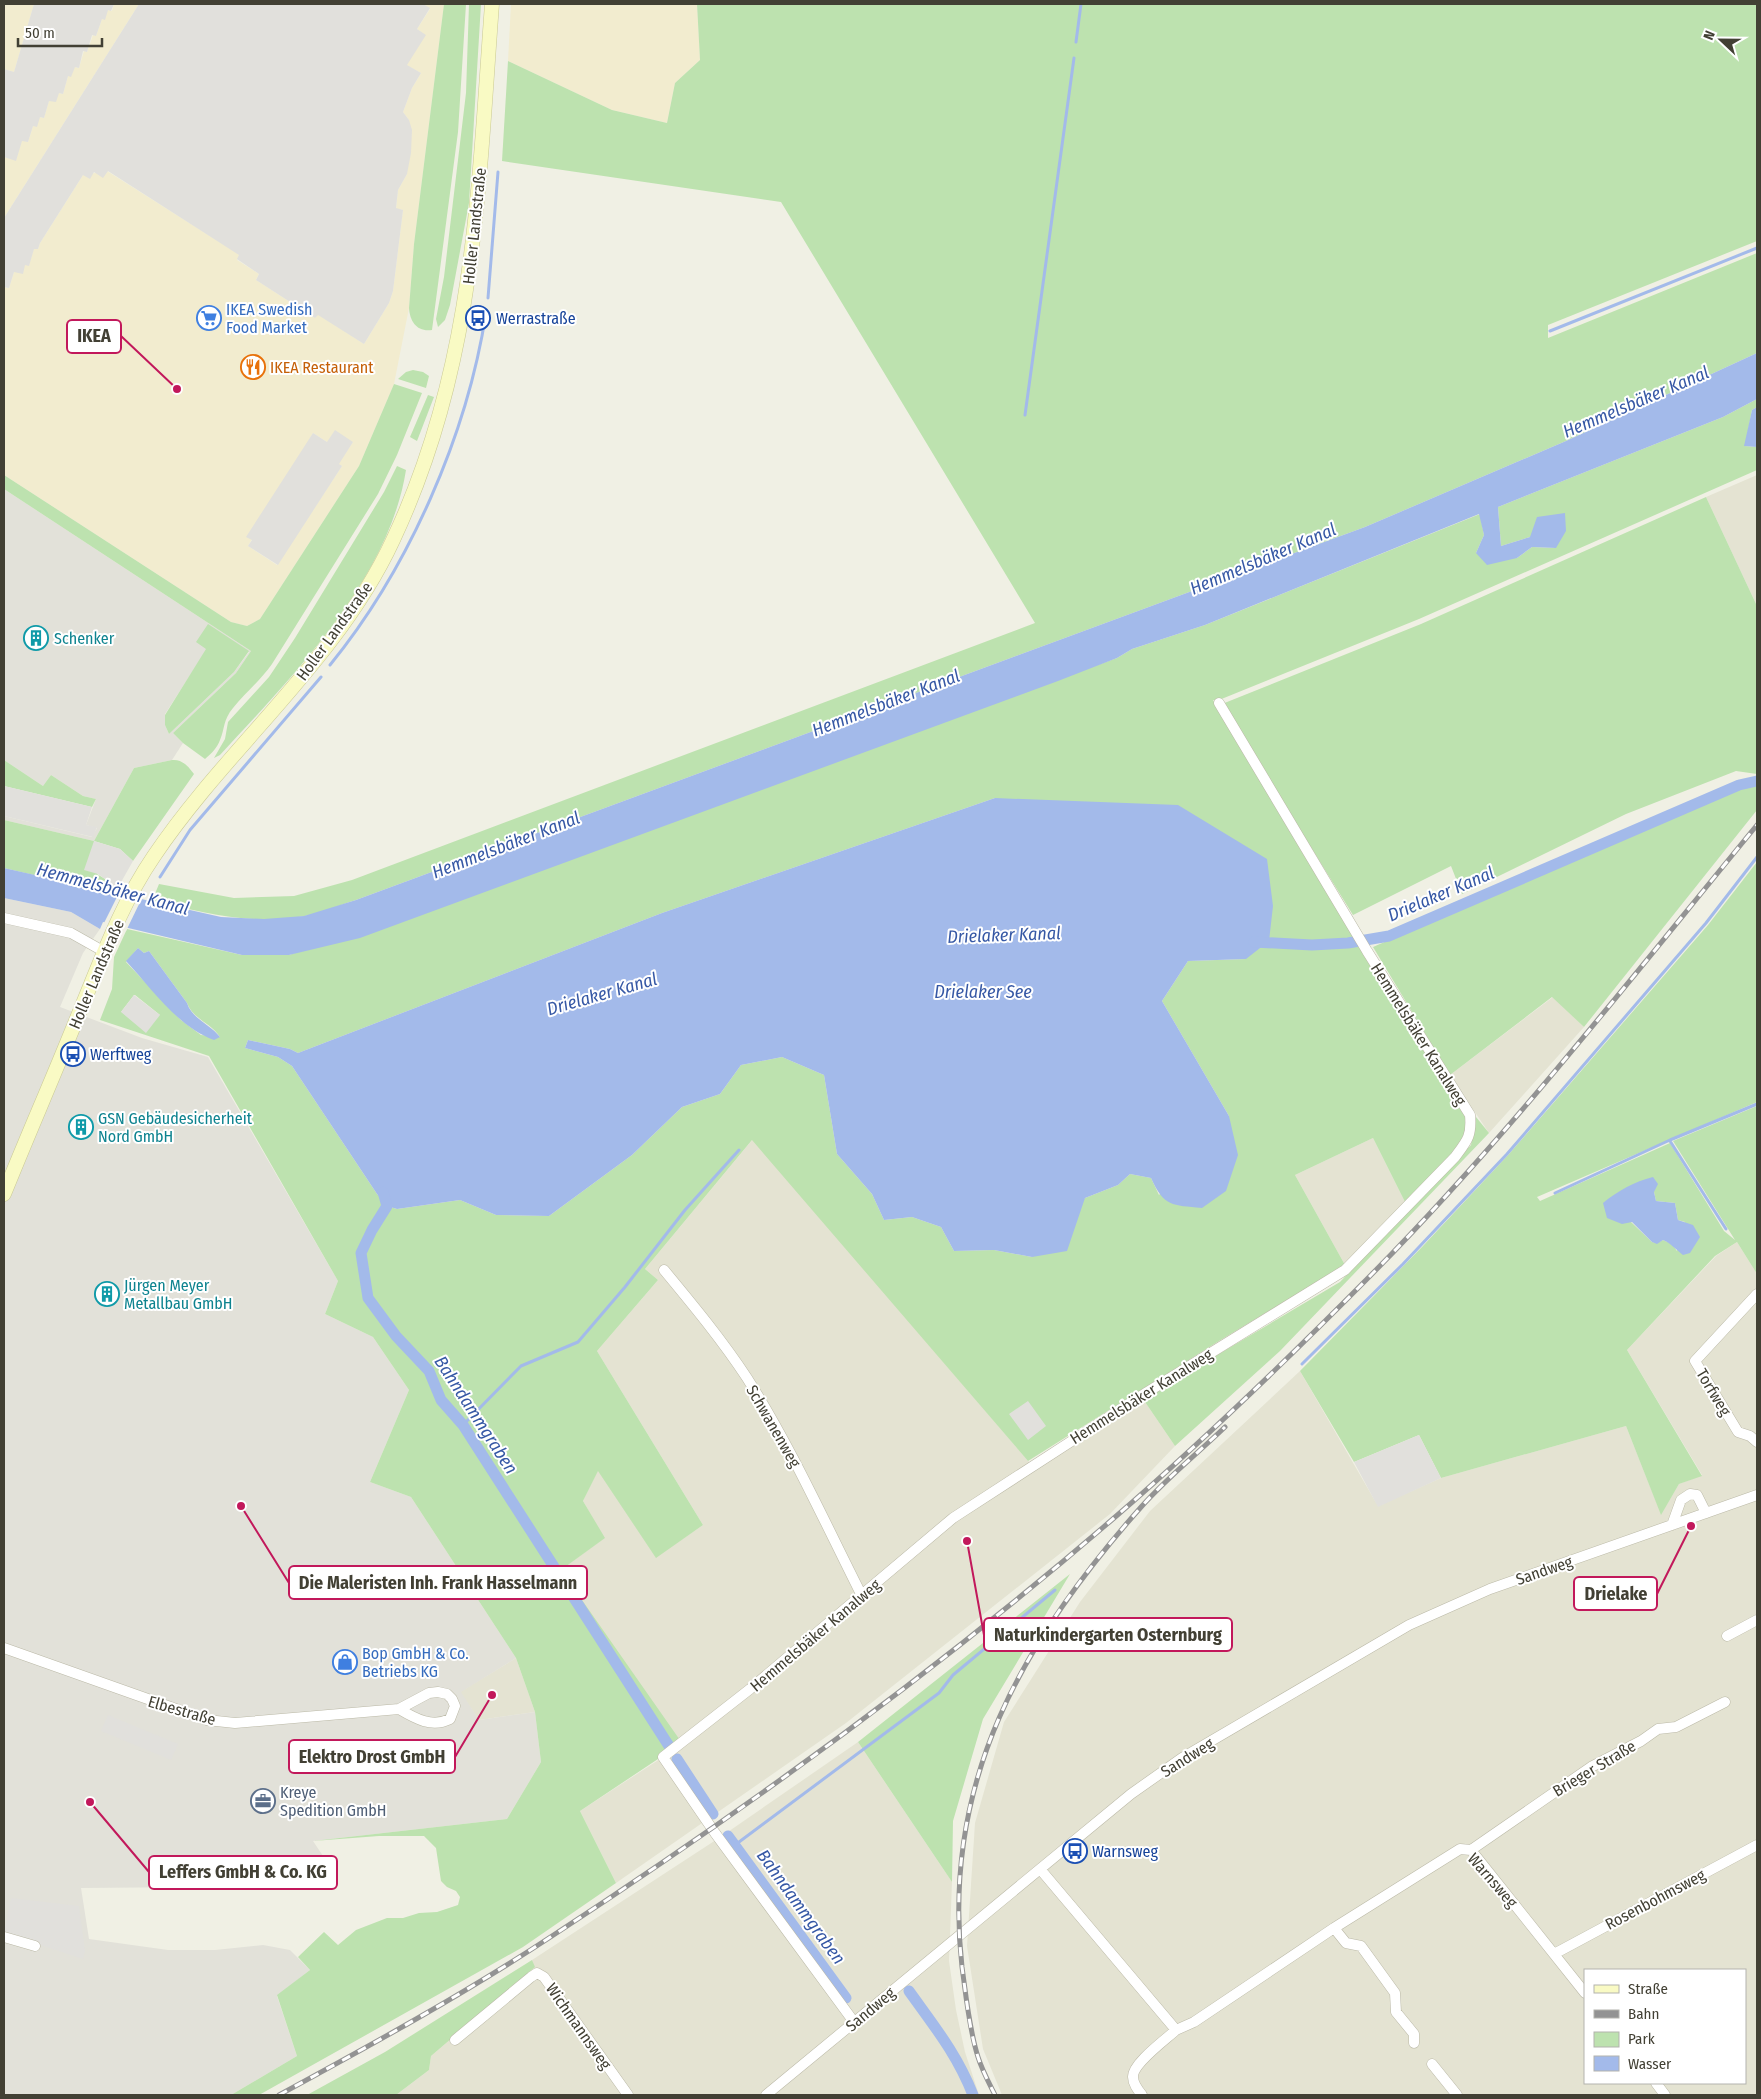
<svg xmlns="http://www.w3.org/2000/svg" width="1761" height="2099" font-family="'Fira Sans Condensed',sans-serif">
<style>
.residential{fill:#e4e3d2;fill-rule:evenodd}
.commercial{fill:#f2eccf;fill-rule:evenodd}
.industrial{fill:#e2e1d9;fill-rule:evenodd}
.green{fill:#bde2af;fill-rule:evenodd}
.parking{fill:#e1e0dc}
.water{fill:#a3baea}
.pier{fill:#f0f0e4}
.lines{fill:none;stroke-linecap:round;stroke-linejoin:round}
.stream{stroke:#a3baea;stroke-width:3}
.canal{stroke:#a3baea;stroke-width:11}
.street-casing{stroke:#bbb9a7;stroke-width:11}
.secondary-casing{stroke:#caca94;stroke-width:15}
.street{stroke:#fff;stroke-width:10}
.secondary{stroke:#f9fac4;stroke-width:14}
.rail-casing{stroke:#939393;stroke-width:5}
.rail{stroke:#fff;stroke-width:3;stroke-dasharray:9;stroke-linecap:butt}
.labels{text-anchor:middle;stroke-width:4;stroke-linejoin:round;paint-order:stroke}
.street-label{font-size:16px;fill:#424034;stroke:#fff}
.shop-label{font-size:16px;fill:#366cbe;stroke:#fff;text-anchor:start}
.transit-label{font-size:16px;fill:#164399;stroke:#fff;text-anchor:start}
.food-label{font-size:16px;fill:#c56008;stroke:#fff;text-anchor:start}
.culture-label{font-size:16px;fill:#0d838f;stroke:#fff;text-anchor:start}
.service-label{font-size:16px;fill:#4e5e75;stroke:#fff;text-anchor:start}
.water-label{font-size:18px;font-style:italic;fill:#3658a5;stroke:#fff}
.leader{fill:none;stroke:#c2185b;stroke-width:2}
.callout-dot{fill:#c2185b;stroke:#fff;stroke-width:2}
.callout{fill:#fff;stroke:#c2185b;stroke-width:2}
.callout-label{font-size:18px;text-anchor:middle;font-weight:bold;fill:#424034}
</style>
<rect width="100%" height="100%" fill="#f0f0e4"/>
<path class="residential" d="M1757,475V606L1706,497Z
M1553,997L1584,1027L1489,1133L1450,1075Z
M1373,1138L1405,1202L1345,1265L1295,1175Z
M753,1139L1035,1469L1143,1399L1175,1446L1110,1514L846,1723L616,1883L580,1811L663,1757L561,1570L604,1538L583,1501L598,1470L656,1557L703,1525L597,1351L658,1280L645,1269Z
M1737,1242L1757,1274V2095H1002L983,2049L967,1946L975,1823L1004,1722L1080,1602L1150,1511L1300,1371L1378,1506L1441,1478L1626,1426L1661,1514L1679,1484L1702,1475L1627,1350L1716,1256ZM1585,1970H1745V2083H1585Z
M516,1658L535,1712L479,1720L460,1692Z
M858,1742L952,1882L949,1961L956,2010L965,2052L979,2095H396L429,2070L431,2056L534,1968L532,1960L722,1836Z"/>
<path class="commercial" d="M4,4H34L14,72L4,69Z
M114,4H139L4,218V157L16,160L22,140L28,142L33,126L40,117L44,118L49,101L59,93L63,94L68,76L75,67L79,68L84,51L87,52L93,35L96,36L102,19L108,10L112,11Z
M423,4H444L414,244L409,308L394,384L359,466L260,619L247,626L231,622L4,475V287L9,288L14,272L25,264L29,265L34,248L38,249L40,243L83,175L107,171L240,255L237,260L259,274L256,280L315,318L318,314L364,344L389,303L393,291L403,210L396,209L398,190L407,174L409,120L403,112L412,88L421,73L406,65L425,35L417,29L430,9ZM313,433L327,442H353L338,464L342,466L277,565L248,546Z
M511,4H697L700,60L675,83L667,123L612,110L508,61Z"/>
<path class="industrial" d="M4,489L251,651L236,673L173,733L183,743L172,760L134,768L94,841L4,820V816L92,837L97,828L86,825L96,799L83,796L51,775L43,786L4,760ZM207,649L249,652L234,672L169,734L165,725V714Z
M4,898L71,912L100,929L83,953L60,1007L142,1038L208,1057L338,1281L325,1314L373,1337L409,1390L370,1482L411,1497L516,1658L461,1692L479,1720L535,1712L541,1762L507,1819L313,1841L333,1871L323,1883L312,1886L81,1888L89,1939L168,1950H215L263,1945L290,1950L310,1970L277,1996L297,2056L231,2095H4Z"/>
<path class="green" d="M444,4H466L458,132L432,330C417,332 410,322 409,308L414,244Z
M469,4H481L469,203L450,305L445,320L438,327L436,319L444,277L466,93Z
M697,4H1757V241L1548,325V338L1757,253V353L1566,441L1365,527L356,900C339,905 322,913 305,916C253,926 202,912 152,901L159,884L234,898L294,896L352,880L1035,623L781,202L502,161L508,61L612,110L667,123L675,83L700,60Z
M413,370L423,372L429,376L426,388L398,379L406,372Z
M394,384L422,393L397,455L378,494L272,664C260,681 245,693 233,708C223,720 225,728 220,740C217,748 211,754 205,759L183,743L173,733L236,673L251,651L4,489V475L231,622L247,626L260,619L359,466Z
M428,395L434,397L417,441L410,437Z
M1757,399V407L1752,410L1745,446L1757,447V470L1419,619L1219,700H1213L1463,1111C1465,1115 1468,1121 1467,1126C1464,1151 1423,1184 1405,1202L1373,1138L1295,1175L1345,1265L1219,1341L1028,1461L752,1140L645,1269L658,1280L597,1351L703,1525L656,1558L598,1471L583,1501L605,1538L561,1570L682,1743L580,1811L616,1883L523,1947L259,2095H231L297,2056L277,1995L310,1970L298,1957L324,1932L338,1945L356,1930L387,1918H403L419,1913L437,1912L458,1905L460,1897L456,1891L447,1887L441,1881L436,1848L424,1836H379L313,1841L507,1819L541,1762L535,1712L516,1658L411,1497L370,1482L409,1390L373,1337L325,1314L338,1281L209,1056L100,1020L112,989L114,957L127,929L242,955H289L1117,658L1132,649L1205,625L1480,514L1484,535L1476,553L1517,558L1532,547L1556,548L1530,537L1501,546L1498,507L1723,417ZM995,798L1246,959L1188,961L1162,1001L1229,1116L1159,1195L1151,1178L1130,1174L1118,1185L1085,1198L1032,1257L994,1250L954,1251L941,1227L912,1217L884,1220L872,1194L837,1154L824,1075L782,1057L741,1065L720,1094L682,1107L632,1155L549,1216L496,1215L460,1200L397,1209L387,1206L377,1194L292,1066L278,1057L245,1048L248,1040L290,1049L298,1053L662,913ZM138,948L144,953L149,951L187,1003C193,1019 211,1023 220,1037L201,1035L181,1020L126,962ZM134,995H135L160,1015L121,1012Z
M397,466L406,470C389,579 292,677 220,755L214,758L225,739L228,722L269,677L295,638L384,492Z
M1706,497L1757,606V774L1736,771L1626,814L1462,894L1451,866L1353,915L1222,704L1421,624Z
M208,624L249,651L234,672L169,734L165,725V715L206,649L196,642Z
M4,760L43,786L51,775L83,796L96,799L92,807L4,786Z
M172,760C182,759 188,766 194,774L133,861L120,849L94,841L97,874L105,879L106,892L4,868V820L94,841L134,768Z
M1757,783V810L1584,1027L1552,997L1450,1075L1373,947L1747,784Z
M1757,862V1102L1537,1197L1540,1201L1670,1143L1724,1231L1735,1240L1673,1141L1757,1106V1274L1737,1242L1715,1256L1627,1350L1702,1476L1679,1484L1661,1515L1626,1426L1441,1478L1419,1435L1354,1462L1300,1371L1422,1247L1509,1154L1708,925ZM1654,1192L1656,1201L1675,1203L1678,1220L1685,1222L1677,1251L1672,1244L1663,1240L1657,1243L1652,1242L1631,1222Z
M1476,1117L1489,1133L1280,1351L1175,1446L1143,1399L1340,1282L1471,1145Z
M1070,1574L983,1719L953,1821L952,1882L858,1742Z
M532,1960L535,1967L431,2056L429,2070L396,2095H307L385,2052Z"/>
<path class="parking" d="M34,4H114L111,11L108,10L105,20L102,19L96,36L92,35L87,52L83,51L79,68L75,67L71,77L68,76L63,94L59,93L56,102L49,101L44,118L40,117L37,127L33,126L28,142L22,141L16,161L4,157V69L14,72Z
M139,4H423L430,8L417,29L426,35L407,65L421,73L412,88L403,112L409,120L412,130L411,153L407,174L398,190L396,208L403,210L393,291L389,303L364,344L318,315L315,318L256,280L259,274L237,259L239,255L108,171L103,178L94,172L90,179L83,175L40,243L38,249H34L29,266L25,265L23,274L14,272L9,288L4,287V218Z
M335,430L353,442L339,464L342,466L278,565L248,546L252,540L246,537L313,433L327,442Z
M4,786L92,807L86,825L97,827L93,837L4,816Z
M94,841L120,849L133,861L120,884L117,895L106,892L105,879L98,874L84,870Z
M134,995L160,1015L146,1033L121,1012Z
M1028,1401L1046,1426L1028,1440L1009,1414Z
M1419,1435L1441,1478L1378,1507L1354,1462Z
M108,1715L178,1744L171,1760L101,1731Z
M11,1898L79,1906L85,1951L83,1959L4,1933Z"/>
<path class="water" d="M1757,353V399L1723,417L1498,507L1501,546L1530,537L1537,517L1565,513L1566,531L1556,548L1532,547L1517,558L1487,565L1476,553L1484,535L1479,514L1205,625L1132,649L1117,658L1058,681L360,938L289,955H242L103,922L100,929L71,912L4,898V868L221,917L264,919L304,916L356,900L1365,527L1566,441Z
M1757,407V447L1744,446L1752,410Z
M995,798L1178,805L1267,859L1273,906L1269,941L1246,959L1188,961L1162,1001L1229,1116L1238,1155L1226,1191L1202,1208C1172,1205 1164,1207 1151,1178L1130,1174L1118,1185L1085,1198L1067,1251L1032,1257L994,1250L954,1251L941,1227L912,1217L884,1220L872,1194L837,1154L824,1075L782,1057L741,1065L720,1094L682,1107L632,1155L549,1216L496,1215L460,1200L397,1209L387,1206L377,1194L292,1066L278,1057L245,1048L248,1040L290,1049L298,1053L662,913Z
M138,948L144,953L149,951L187,1003C192,1019 210,1024 220,1037L214,1040C178,1027 152,989 126,961Z
M1653,1177L1658,1184L1654,1192L1656,1201L1675,1203L1678,1220L1693,1225L1700,1237L1690,1253L1683,1255C1676,1250 1672,1244 1663,1240L1657,1244L1652,1242L1632,1222L1622,1224L1607,1218L1603,1203C1619,1190 1634,1182 1653,1177Z"/>
<path class="pier" d="M119,893L142,898L126,931L103,925Z"/>
<g class="lines">
<path class="stream" d="M1076,42L1081,4
M488,298L498,172
M1550,331L1757,248
M1025,415L1074,58
M330,665C409,568 467,435 486,313
M160,877L190,830L321,677
M1670,1141L1726,1229
M1555,1193L1670,1140L1757,1104
M1302,1364L1403,1264L1507,1154L1706,923L1757,857
M463,1425L521,1366L578,1342L625,1287L685,1210L739,1150
M735,1845L939,1693L953,1675L1055,1590"/>
<path class="canal" d="M1254,942L1312,945L1348,943L1389,936L1739,785L1757,781
M383,1192L387,1206L372,1230L361,1253L368,1298L396,1336L429,1371L441,1400L463,1425L669,1746
M677,1759L713,1814
M728,1836L846,1998
M909,1991C934,2026 957,2054 973,2095"/>
<defs>
<path id="street" d="M4,918L71,933L103,951
M664,1270C693,1305 722,1340 747,1378C791,1447 825,1523 862,1596
M1757,1294L1695,1361L1738,1432L1750,1436L1757,1442
M1672,1525L1681,1500L1690,1494L1697,1495L1706,1513
M1727,1636L1757,1620
M4,1648L207,1720L235,1723L399,1709L429,1693L438,1692L447,1694L452,1699L455,1706L450,1719C432,1728 416,1719 399,1709
M1471,1850L1591,1767L1641,1741L1658,1729L1676,1727L1725,1702
M1040,1869L1176,2030L1194,2022L1334,1928L1460,1849L1471,1850L1585,1993
M1334,1928L1346,1943L1361,1946L1395,1993L1396,2012L1414,2034V2043
M4,1937L35,1946
M1554,1954L1757,1845
M854,2022L715,1833L663,1757L750,1689L953,1518L1141,1396L1345,1270L1455,1157C1467,1141 1472,1136 1470,1115L1367,951L1219,703
M455,2040L531,1977L537,1973L544,1977L628,2095
M1432,2064L1457,2095
M1656,2083L1665,2095
M766,2095L1131,1794L1182,1758L1409,1625L1490,1589L1757,1495
M1142,2095C1138,2090 1133,2084 1133,2077C1132,2064 1165,2040 1176,2030"/>
<path id="secondary" d="M4,1194C27,1137 52,1080 75,1023C99,966 119,907 154,856C228,746 337,661 393,540C475,366 478,191 492,4"/>
</defs>
<use href="#street" class="street-casing"/>
<use href="#secondary" class="secondary-casing"/>
<use href="#street" class="street"/>
<use href="#secondary" class="secondary"/>
<defs>
<path id="rail" d="M279,2095C371,2045 464,1994 552,1936C748,1808 937,1671 1114,1518C1203,1441 1289,1358 1372,1274C1511,1133 1632,977 1757,825
M995,2095C989,2083 982,2070 978,2057C969,2029 966,1995 962,1967C941,1781 1023,1640 1142,1506C1168,1477 1198,1453 1225,1427"/>
</defs>
<use href="#rail" class="rail-casing"/>
<use href="#rail" class="rail"/>
</g>
<defs>
<symbol id="supermarket-ring" viewBox="-11 -11 22 22"><circle r="9.5" fill="#fff" stroke="#3f7fe0" stroke-width="1.5"/><path d="M-6-5.5h2.5l.6 2H6L4.5 2H-2.5L-4.4-4H-6ZM-1.5 3.2a1.3 1.3 0 1 0 .1 0ZM3 3.2a1.3 1.3 0 1 0 .1 0Z" fill="#3f7fe0"/></symbol>
<symbol id="bus-ring" viewBox="-11 -11 22 22"><circle r="9.5" fill="#fff" stroke="#1a4fb4" stroke-width="1.5"/><path d="M-5-6H5V4H4V6H2V4H-2V6H-4V4H-5ZM-3.5-4V0h7V-4ZM-3.5 1.2v1.5H-2V1.2ZM2 1.2v1.5H3.5V1.2Z" fill="#1a4fb4"/></symbol>
<symbol id="restaurant-ring" viewBox="-11 -11 22 22"><circle r="9.5" fill="#fff" stroke="#e8710a" stroke-width="1.5"/><path d="M-5-6h1v4h1v-4h1v4h1v-4h1v5L-1.5 .5V6h-2V.5L-5-1ZM5-6V6H3V1.5H1.5Q1.5-4 5-6Z" fill="#e8710a"/></symbol>
<symbol id="building-ring" viewBox="-11 -11 22 22"><circle r="9.5" fill="#fff" stroke="#0f9aa8" stroke-width="1.5"/><path d="M-4-6H4V6H1V3H-1V6H-4ZM-2.5-4.3h1.7v1.8h-1.7ZM.8-4.3h1.7v1.8H.8ZM-2.5-1h1.7V.8h-1.7ZM.8-1h1.7V.8H.8Z" fill="#0f9aa8"/></symbol>
<symbol id="shop-ring" viewBox="-11 -11 22 22"><circle r="9.5" fill="#fff" stroke="#3f7fe0" stroke-width="1.5"/><path d="M-5-2.5h2.3a2.7 3.5 0 0 1 5.4 0H5L5.5 6h-11ZM-1.5-2.5h3a1.5 2.3 0 0 0-3 0Z" fill="#3f7fe0"/></symbol>
<symbol id="office-ring" viewBox="-11 -11 22 22"><circle r="9.5" fill="#fff" stroke="#5c6f8a" stroke-width="1.5"/><path d="M-6-3h4V-5.5h4V-3h4V5H-6ZM-1-4.5V-3h2v-1.5ZM-6 0V1H6V0Z" fill="#5c6f8a"/></symbol>
</defs>
<g fill-rule="evenodd">
<use href="#supermarket-ring" x="195" y="304" width="28" height="28"/>
<use href="#bus-ring" x="464" y="304" width="28" height="28"/>
<use href="#restaurant-ring" x="239" y="353" width="28" height="28"/>
<use href="#building-ring" x="22" y="624" width="28" height="28"/>
<use href="#bus-ring" x="59" y="1040" width="28" height="28"/>
<use href="#building-ring" x="67" y="1113" width="28" height="28"/>
<use href="#building-ring" x="93" y="1280" width="28" height="28"/>
<use href="#shop-ring" x="331" y="1648" width="28" height="28"/>
<use href="#office-ring" x="249" y="1787" width="28" height="28"/>
<use href="#bus-ring" x="1061" y="1837" width="28" height="28"/>
</g>
<g class="labels">
<g class="street-label">
<text transform="translate(474 226) rotate(-84)" y="6">Holler Landstraße</text>
<text transform="translate(334 631) rotate(-54)" y="6">Holler Landstraße</text>
<text transform="translate(96 974) rotate(-67)" y="6">Holler Landstraße</text>
<text transform="translate(1419 1034) rotate(58)" y="6">Hemmelsbäker Kanalweg</text>
<text transform="translate(1714 1392) rotate(59)" y="6">Torfweg</text>
<text transform="translate(1141 1396) rotate(-32)" y="6">Hemmelsbäker Kanalweg</text>
<text transform="translate(774 1426) rotate(60)" y="6">Schwanenweg</text>
<text transform="translate(1544 1570) rotate(-19)" y="6">Sandweg</text>
<text transform="translate(815 1635) rotate(-40)" y="6">Hemmelsbäker Kanalweg</text>
<text transform="translate(182 1710) rotate(16)" y="6">Elbestraße</text>
<text transform="translate(1187 1757) rotate(-32)" y="6">Sandweg</text>
<text transform="translate(1594 1768) rotate(-31)" y="6">Brieger Straße</text>
<text transform="translate(1493 1880) rotate(49)" y="6">Warnsweg</text>
<text transform="translate(1655 1899) rotate(-28)" y="6">Rosenbohmsweg</text>
<text transform="translate(870 2009) rotate(-40)" y="6">Sandweg</text>
<text transform="translate(579 2026) rotate(55)" y="6">Wichmannsweg</text>
</g>
<g class="shop-label">
<text x="226" y="315">IKEA Swedish<tspan x="226" dy="18">Food Market</tspan></text>
<text x="362" y="1659">Bop GmbH &amp; Co.<tspan x="362" dy="18">Betriebs KG</tspan></text>
</g>
<g class="transit-label">
<text x="496" y="324">Werrastraße</text>
<text x="90" y="1060">Werftweg</text>
<text x="1092" y="1857">Warnsweg</text>
</g>
<g class="food-label">
<text x="270" y="373">IKEA Restaurant</text>
</g>
<g class="culture-label">
<text x="54" y="644">Schenker</text>
<text x="98" y="1124">GSN Gebäudesicherheit<tspan x="98" dy="18">Nord GmbH</tspan></text>
<text x="124" y="1291">Jürgen Meyer<tspan x="124" dy="18">Metallbau GmbH</tspan></text>
</g>
<g class="service-label">
<text x="280" y="1798">Kreye<tspan x="280" dy="18">Spedition GmbH</tspan></text>
</g>
<g class="water-label">
<text transform="translate(1636 402) rotate(-23)" y="6">Hemmelsbäker Kanal</text>
<text transform="translate(1263 559) rotate(-23)" y="6">Hemmelsbäker Kanal</text>
<text transform="translate(886 703) rotate(-21)" y="6">Hemmelsbäker Kanal</text>
<text transform="translate(506 845) rotate(-21)" y="6">Hemmelsbäker Kanal</text>
<text transform="translate(113 889) rotate(15)" y="6">Hemmelsbäker Kanal</text>
<text transform="translate(1441 894) rotate(-23)" y="6">Drielaker Kanal</text>
<text transform="translate(1004 935) rotate(-2)" y="6">Drielaker Kanal</text>
<text x="983" y="998">Drielaker See</text>
<text transform="translate(602 994) rotate(-16)" y="6">Drielaker Kanal</text>
<text transform="translate(476 1415) rotate(57)" y="6">Bahndammgraben</text>
<text transform="translate(801 1907) rotate(54)" y="6">Bahndammgraben</text>
</g>
</g>
<path class="leader" d="M177 389L121 336M241 1506L289 1583M1691 1526L1657 1594M967 1541L984 1635M492 1695L455 1757M90 1802L149 1872"/>
<g class="callout-dot">
<circle cx="177" cy="389" r="5"/>
<circle cx="241" cy="1506" r="5"/>
<circle cx="1691" cy="1526" r="5"/>
<circle cx="967" cy="1541" r="5"/>
<circle cx="492" cy="1695" r="5"/>
<circle cx="90" cy="1802" r="5"/>
</g>
<g class="callout">
<rect x="67" y="320" width="54" height="33" rx="5"/>
<rect x="289" y="1566" width="298" height="33" rx="5"/>
<rect x="1574" y="1577" width="83" height="33" rx="5"/>
<rect x="984" y="1618" width="248" height="33" rx="5"/>
<rect x="289" y="1740" width="166" height="33" rx="5"/>
<rect x="149" y="1856" width="188" height="33" rx="5"/>
</g>
<g class="callout-label">
<text x="94" y="342">IKEA</text>
<text x="438" y="1589">Die Maleristen Inh. Frank Hasselmann</text>
<text x="1616" y="1600">Drielake</text>
<text x="1108" y="1641">Naturkindergarten Osternburg</text>
<text x="372" y="1763">Elektro Drost GmbH</text>
<text x="243" y="1878">Leffers GmbH &amp; Co. KG</text>
</g>
<rect width="1761" height="2099" fill="none" stroke="#424034" stroke-width="10"/>
<rect x="1584" y="1969" width="162" height="115" fill="#ffffff" stroke="#b3b3ae"/>
<rect x="1594" y="1985" width="25" height="8" fill="#f9fac4" stroke="#b3b3ae"/>
<text x="1628" y="1994" font-size="15" fill="#424034">Straße</text>
<rect x="1594" y="2010" width="25" height="8" fill="#939393" stroke="#b3b3ae"/>
<text x="1628" y="2019" font-size="15" fill="#424034">Bahn</text>
<rect x="1594" y="2032" width="25" height="15" fill="#bde2af" stroke="#b3b3ae"/>
<text x="1628" y="2044" font-size="15" fill="#424034">Park</text>
<rect x="1594" y="2056" width="25" height="15" fill="#a3baea" stroke="#b3b3ae"/>
<text x="1628" y="2069" font-size="15" fill="#424034">Wasser</text>
<g transform="translate(1721 40) rotate(292)" stroke="#ffffff" stroke-width="4" paint-order="stroke">
<path d="M0-4L9 19L0 12L-9 19Z" fill="#424034"/>
<text y="-8" font-size="14" font-weight="bold" text-anchor="middle" fill="#424034">N</text>
</g>
<path d="M18 38v8h84v-8" fill="none" stroke="#424034" stroke-width="2.5"/>
<text x="25" y="38" font-size="15" fill="#424034" stroke="#ffffff" stroke-width="4" paint-order="stroke">50 m</text>
</svg>
